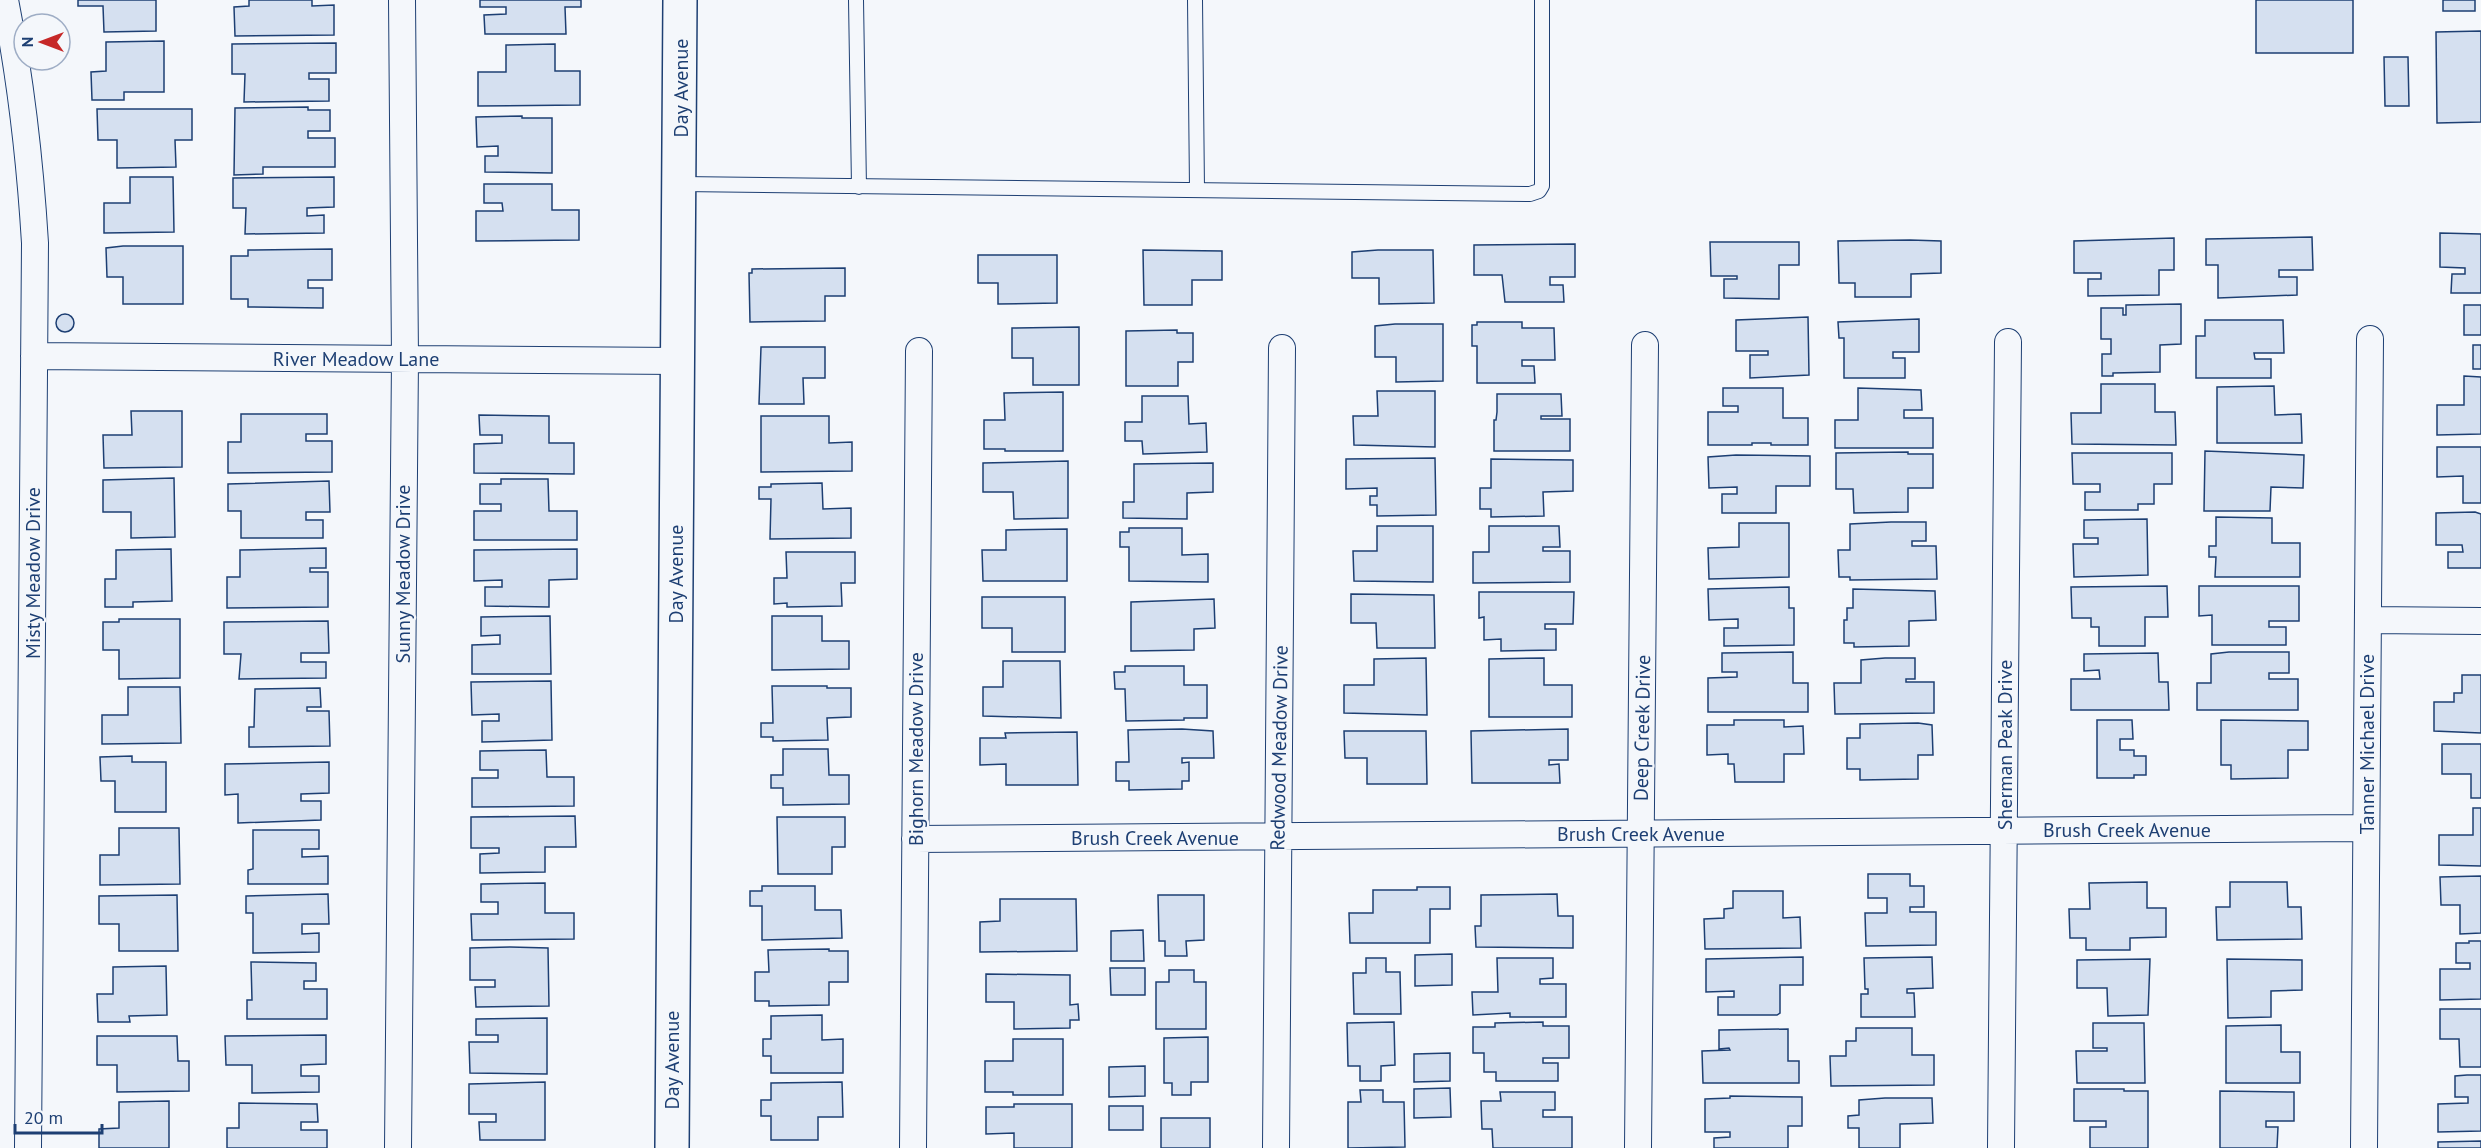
<svg xmlns="http://www.w3.org/2000/svg" width="2481" height="1148" font-family="'PT Sans',sans-serif">
<style>
.building{fill:#d5e0f0;stroke:#1d3f73;stroke-width:1.5}
.lines{fill:none;stroke-linecap:round;stroke-linejoin:round}
.lane-casing{stroke:#1d3f73;stroke-width:16}
.street-casing{stroke:#1d3f73;stroke-width:28}
.secondary-casing{stroke:#1d3f73;stroke-width:36}
.lane{stroke:#f4f7fb;stroke-width:14}
.street{stroke:#f4f7fb;stroke-width:26}
.secondary{stroke:#f4f7fb;stroke-width:33}
.labels{text-anchor:middle;stroke-width:4.5;stroke-linejoin:round;paint-order:stroke}
.street-label{font-size:20px;fill:#1d3f73;stroke:#f4f7fb}
</style>
<rect width="100%" height="100%" fill="#f4f7fb"/>
<path class="building" d="M78,0H156V31L104,32L103,6H78Z
M249,0H312V6L334,5V35L235,36L234,7L249,6Z
M480,0H581V7H565L566,34H485L484,15L506,14V7H480Z
M2256,0H2353V53H2256Z
M2443,0H2475V11H2443Z
M2481,31V122L2437,123L2436,32Z
M164,41V92H124V100H92L91,72L106,71V42Z
M336,43V73H309V79H329V101L244,102L245,74H232V44Z
M555,44V71H580V105L478,106V72H506V45Z
M2384,57H2408L2409,106H2385Z
M308,107V110H330V131H308V138H335V167H263V174L234,175L235,108Z
M97,109H192V140H175L176,167L117,168V140H98Z
M522,116V118H552V173L485,172V156H498V146L477,147L476,117Z
M130,177H173L174,232L104,233V203H130Z
M334,177V207L307,208V216L324,215V233L245,234L246,208H233V178Z
M484,184H552V210H579V240L476,241V211H503L502,203H484Z
M2440,233L2481,234V293H2451L2452,274H2465V268L2440,267Z
M2312,237L2313,270H2279V277H2297V295L2218,298V265H2206V239Z
M2174,238V270H2159V295L2088,296V279H2101V273H2074V241Z
M1910,240L1941,241V273L1911,274V297H1855V283H1839L1838,241Z
M1710,242H1799V265H1779V299L1724,298V279H1737V276H1711Z
M1575,244V277H1550V285H1563L1564,302H1505L1502,275H1474V245Z
M123,246H183V304H123V277H107L106,248Z
M332,249V280H308V288H323V308L248,307V299H231V256H248V250Z
M1143,250L1222,251V280H1192V305H1144Z
M1378,250H1433L1434,303L1379,304V278H1352V252Z
M978,255H1057V303L998,304V283H978Z
M845,268V296H825V321L750,322L749,273H752V269Z
M2181,304V344L2160,345V372L2113,373V376H2102V354H2111V339H2101V308H2123V315H2126V305Z
M2464,305H2481V335H2464Z
M56 323a9 9 0 1 1 18 0a9 9 0 1 1-18 0Z
M1808,317L1809,375L1750,378V355H1768V351H1736V320Z
M1919,319V352H1893V358H1905V378H1844V338H1839L1838,322Z
M2205,320H2283L2284,353H2254L2255,359H2271V378H2196V336H2205Z
M1477,322H1522V328H1554L1555,360H1522V366H1534L1535,383H1477V346H1472V325H1477Z
M1395,324H1443V381L1396,382V357H1375V326Z
M1079,327V385H1033V358H1012V328Z
M1177,330V333H1193V362H1178V386H1126V331Z
M2473,345H2481V369H2473Z
M761,347H825V378H803L804,404H759Z
M2464,376L2481,377V434L2437,435V405H2464Z
M2101,384H2155V412H2175L2176,445L2072,444L2071,413H2101Z
M2274,386L2275,415L2301,414L2302,443H2217V387Z
M1723,388H1783V418H1808V445H1771V443H1752V445H1708V412H1738V406H1723Z
M1858,388L1921,390L1922,410H1904V418H1933V448H1835V420H1858Z
M1377,391H1435V447L1354,445L1353,416H1378Z
M1063,392V451H1005V449H984V420H1005L1004,393Z
M1497,394H1561L1562,416H1541V419H1570V451H1494V420H1496L1497,412Z
M1142,396H1188L1189,424L1206,423L1207,452L1143,454L1142,441H1125V422H1142Z
M131,411H182V467L104,468L103,435H132Z
M241,414H327V434H306V441H332V472L228,473V442H241Z
M479,415L549,416V443H574V474L474,473V444L502,443V435H480Z
M761,416H829V443L852,442V471L761,472Z
M2437,447H2481V503H2463V476L2437,477Z
M2205,451L2304,455L2303,488L2271,487L2270,511H2204Z
M1908,452V454H1933V488H1908V512L1854,513L1853,489H1836V453Z
M2072,453H2172V484H2154V504H2138V510H2085V492H2100V484H2073Z
M1736,455L1810,456V486H1776V513H1722V494H1737V487L1709,488L1708,457Z
M1435,458L1436,515L1377,516V505H1370V496H1377V488L1346,489V459Z
M1491,459L1573,460V491L1543,492L1544,516L1491,517V509H1480V488H1491Z
M1068,461V518L1014,519L1013,492H983V463Z
M1213,463V492L1187,493V519L1123,518V502H1134V464Z
M174,478L175,537L131,538V512H103V480Z
M501,479H548L549,511H577V540H474V511H501V504H480V484H501Z
M329,481L330,512H306V520H323V538H241V511H228V484Z
M822,483L823,509L851,508V538L770,539L771,499H759V487H771V484Z
M2475,512L2481,514V568H2448V552H2463L2462,545H2436V513Z
M2216,517L2272,518V543H2300V577H2215L2216,557H2209V546H2216Z
M2147,519L2148,575L2074,577L2073,544H2098V538H2084V520Z
M1891,522H1926V541H1912V546H1936L1937,579L1850,580V577H1839L1838,550H1850V524Z
M1739,523H1789V577L1709,579L1708,548L1739,547Z
M1377,526H1433V582L1354,581L1353,551H1377Z
M1489,526H1559L1560,547H1543V551H1570V582L1473,583V552H1489Z
M1129,528H1182V555L1208,554V582L1129,581V547H1120V532H1129Z
M1067,529V581H983L982,550H1006V530Z
M326,548V568H310V572H328V607L227,608V577H240V550Z
M171,549L172,601L133,602V607H105V579H116V550Z
M577,549V579L549,580V607L485,606V587H502V580L474,581V550Z
M786,552H855V583H841L842,606L787,607V603L774,604V578H787Z
M2167,586L2168,617H2145V646H2099V627H2091V618H2072L2071,587Z
M2199,586H2299V621H2269V627H2286V645H2212V615L2199,616Z
M1789,587V608H1794V645L1724,646V628H1738V619L1709,620L1708,589Z
M1853,589L1935,591L1936,620L1909,621V646L1854,647V643H1844V620H1847V608H1853Z
M1479,592H1574L1573,624H1545V629H1556V650L1501,651V639L1484,640V617L1479,618Z
M1351,594L1434,595L1435,648H1377L1376,623H1351Z
M982,597H1065V652H1012V628H982Z
M1214,599L1215,628L1194,629V650L1131,651V602Z
M550,616L551,674H472V645L500,644V635L481,636V617Z
M772,616H822V641H849V669L772,670Z
M119,619H180V678L119,679V650H103V622H119Z
M328,621L329,653H301V662H326V678L239,679L241,654H224V622Z
M1793,652V683H1808V712H1708V678L1737,677V672H1722V653Z
M2229,652H2289V673H2269V679H2298V710H2197V683H2211V654Z
M2158,653L2159,682H2168L2169,710H2071V679H2100L2099,670L2084,671V654Z
M1426,658L1427,715L1344,713V685H1374V659Z
M1544,658V685H1572V717H1489V659Z
M1885,658H1915V679H1906V682H1934V713L1835,714L1834,683H1861V660Z
M1003,661H1060L1061,718L983,716V687H1003Z
M1125,666H1184V685H1207V718H1184V720L1126,721L1125,689H1115L1114,672H1125Z
M2462,675H2481V733L2434,731V702H2454V693H2462Z
M551,681L552,740L482,742V721H499V714L472,715L471,682Z
M772,686H827V688H851V717L827,718L828,740L773,741V737H761V723H773Z
M128,687H180L181,743L102,744V715H128Z
M320,688L321,707H307V711H329L330,746L249,747V727H254L255,689Z
M1734,720H1784V727L1803,726L1804,754H1784V782H1735L1734,764H1728V754L1707,755V725H1734Z
M2097,720H2132L2133,739H2120V750H2134V756H2146V775H2134V778H2097Z
M2221,720L2308,721V750H2288V778L2231,779V765H2221Z
M1918,723L1932,725L1933,755H1918V779L1860,780V769H1847V738H1860V724Z
M1182,729L1213,731L1214,758H1182V763L1189,762V781H1182V789L1129,790V781H1116V762H1129L1128,730Z
M1568,729V760H1549V765L1559,764L1560,783H1472L1471,731Z
M1344,731H1426L1427,784H1367V758H1345Z
M1077,732L1078,785H1006V764L980,765V738H1006L1005,733Z
M2442,744H2481V798H2471V774H2442Z
M783,749H828L829,775H849V804L783,805V788H771V775H783Z
M546,750L547,777H574V806L472,807V778H498V770H480V751Z
M132,756V762H166V812H115V781H101L100,757Z
M329,762V793L301,794V801H321V820L238,823V794L225,795V764Z
M2473,808H2481V866L2439,865V835H2473Z
M575,816L576,847H545V872L480,873V854L499,853V848H471V817Z
M777,817H845V847H832V874H778Z
M119,828H179L180,884L100,885V855H119Z
M253,830H319V849H302V857L328,856V884H248V870L253,869Z
M1868,874H1910V886H1924V907H1910V912H1936V945L1866,946L1865,913H1887V898H1868Z
M2481,876V933L2460,934V905H2441L2440,877Z
M2147,882V908H2166V937L2130,938V950H2086V938H2070L2069,909H2090L2089,883Z
M2230,882H2287L2288,907H2301L2302,939L2217,940L2216,907H2230Z
M545,883V913H574V939L472,940L471,914H498V902H481V884Z
M762,886H815V910H841L842,938L762,940V906H750V891H762Z
M1417,887H1450V909H1430V943H1350L1349,913H1373V890H1417Z
M1733,891H1783V918L1800,917L1801,948L1705,949L1704,919L1724,918V909L1733,908Z
M328,894L329,924H302V934L319,933V952L253,953V913H246V896Z
M1557,894L1558,916H1573V948L1476,947L1475,926H1481V895Z
M177,895L178,951H119V924H99V896Z
M1158,895H1204V940L1186,941L1187,956H1165V941H1159Z
M1000,899H1076L1077,951L980,952V922L1000,921Z
M1143,930L1144,961H1111V931Z
M2469,941H2481V999L2440,1000V969H2470V963H2456V943H2469Z
M510,947L548,948L549,1006L476,1007L475,987H495V980H470V948Z
M829,949V951H848V982H829V1005L769,1006V1001H755V972H769L768,950Z
M1452,954V985L1415,986V955Z
M1803,957V985H1780V1013L1777,1015H1718V997H1734V991L1706,992V959Z
M1932,957L1933,988L1907,989V993H1914L1915,1017H1861V994H1868V989H1865L1864,958Z
M1366,958H1386V972H1400L1401,1014H1354L1353,973H1366Z
M1497,958H1553V978L1540,979V984H1566V1017H1510V1013L1473,1015L1472,992H1498Z
M2150,959L2148,1015L2108,1016L2107,988H2077V960Z
M2227,959L2302,960V990L2271,991V1017L2228,1018Z
M251,962L316,963V981H304V989H327V1019H247V1000H252Z
M166,966L167,1015L129,1016L130,1022H98L97,994H113V967Z
M1110,968H1145V995H1111Z
M1169,970H1194V982H1206V1029H1156V982H1169Z
M986,974L1070,975V1005L1078,1004L1079,1020H1070V1028L1014,1029V1002H986Z
M2440,1009H2481V1067H2460L2459,1039H2440Z
M822,1015V1040L843,1039V1073H771V1056H763V1039H771V1016Z
M547,1018V1074L470,1073L469,1042H498V1035H476V1019Z
M1394,1022L1395,1065L1381,1066V1081H1360V1066H1348L1347,1023Z
M1543,1022V1026H1569V1058H1543V1063H1558V1081H1496V1072H1484V1053H1473V1027H1495V1023Z
M2093,1023H2144L2145,1083H2077L2076,1051H2107V1048H2093Z
M2281,1025V1052H2300V1083H2226V1026Z
M1856,1028H1912V1055H1934V1085L1831,1086L1830,1056H1846V1041H1856Z
M1788,1029V1061H1799V1083H1703L1702,1051L1730,1050L1729,1048L1719,1049V1030Z
M326,1035V1064L301,1065V1076H319V1092L252,1093V1065H226L225,1036Z
M97,1036H177L178,1061H189V1091L117,1092V1065H97Z
M1208,1037V1082H1191V1095H1172V1083H1164V1038Z
M1013,1039H1063V1095H1013V1092H985V1061H1013Z
M1450,1053V1081L1414,1082V1054Z
M1145,1066V1096L1109,1097V1067Z
M2467,1075H2481V1131L2438,1132V1104L2468,1103V1097H2455V1076Z
M545,1082V1140H480L479,1122H496V1114H469V1084Z
M842,1082L843,1117H818V1140H771V1116H761V1100H771V1083Z
M1450,1088L1451,1117L1414,1118V1089Z
M2074,1089H2124V1091H2148V1148H2090V1127H2106V1121H2074Z
M1360,1090H1383V1102H1404L1405,1147L1348,1148V1102H1361Z
M2220,1091L2294,1092V1121H2266V1127H2278L2277,1148H2220Z
M1500,1092H1555V1110H1543V1117H1572V1148H1493L1492,1129H1482L1481,1101H1501Z
M1730,1096L1802,1097V1126H1788V1148H1714V1138L1730,1137V1132H1705V1099L1730,1098Z
M1885,1098H1932L1933,1123L1900,1124V1148H1859V1128H1848V1116L1859,1115V1100Z
M169,1101V1148H99V1129L119,1128V1102Z
M239,1103L317,1104L318,1122H301V1130H327V1148H227V1128H239Z
M1014,1104H1072V1148H1014V1133L986,1134V1107H1014Z
M1109,1106H1143V1130H1109Z
M1161,1118H1210V1148H1161Z
M2481,1141V1148H2438V1142Z"/>
<g class="lines">
<defs>
<path id="lane" d="M856,0L859,187
M1195,0L1197,189
M681,184L1530,194L1539,191L1542,186V0"/>
<path id="street" d="M5,0C21,81 30,161 35,243L28,1148
M34,356L678,361
M2368,620L2481,621
M915,839L2366,828
M398,1148L405,359L402,0
M913,1148L919,351
M1276,1148L1282,348
M1638,1148L1645,345
M2001,1148L2008,342
M2364,1148L2370,339"/>
<path id="secondary" d="M672,1148L680,0"/>
</defs>
<use href="#lane" class="lane-casing"/>
<use href="#street" class="street-casing"/>
<use href="#secondary" class="secondary-casing"/>
<use href="#lane" class="lane"/>
<use href="#street" class="street"/>
<use href="#secondary" class="secondary"/>
</g>
<g class="labels">
<g class="street-label">
<text transform="translate(681 88) rotate(-90)" y="7">Day Avenue</text>
<text x="356" y="366">River Meadow Lane</text>
<text transform="translate(33 573) rotate(-90)" y="7">Misty Meadow Drive</text>
<text transform="translate(403 574) rotate(-90)" y="7">Sunny Meadow Drive</text>
<text transform="translate(676 574) rotate(-90)" y="7">Day Avenue</text>
<text transform="translate(1642 728) rotate(-89)" y="7">Deep Creek Drive</text>
<text transform="translate(2367 744) rotate(-90)" y="7">Tanner Michael Drive</text>
<text transform="translate(2005 745) rotate(-90)" y="7">Sherman Peak Drive</text>
<text transform="translate(1279 748) rotate(-89)" y="7">Redwood Meadow Drive</text>
<text transform="translate(916 749) rotate(-90)" y="7">Bighorn Meadow Drive</text>
<text x="2127" y="837">Brush Creek Avenue</text>
<text x="1641" y="841">Brush Creek Avenue</text>
<text x="1155" y="845">Brush Creek Avenue</text>
<text transform="translate(672 1060) rotate(-90)" y="7">Day Avenue</text>
</g>
</g>
<g transform="translate(42 42) rotate(270)"><circle r="28" fill="#f4f7fb" stroke="#9eadc5" stroke-width="1.5"/>
<path d="M0-4.5L10 22L0 15L-10 22Z" fill="#c62828"/>
<text y="-9" font-size="16" font-weight="bold" text-anchor="middle" fill="#1d3f73">N</text>
</g>
<path d="M15 1124v9h87v-9" fill="none" stroke="#1d3f73" stroke-width="3"/>
<text x="24" y="1124" font-size="18" fill="#1d3f73" stroke="#f4f7fb" stroke-width="4.5" paint-order="stroke">20 m</text>
</svg>
